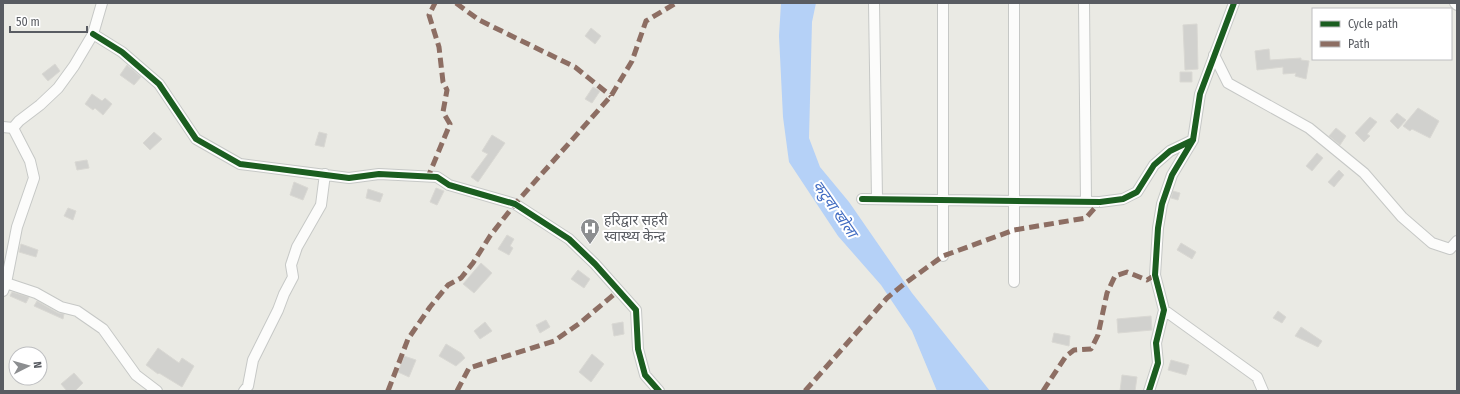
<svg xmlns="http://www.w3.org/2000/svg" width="1460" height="394" font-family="'Fira Sans Condensed','Noto Sans Devanagari',sans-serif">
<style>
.water{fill:#b5d1f7}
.building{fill:#d1d1ce;stroke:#d9d8d3}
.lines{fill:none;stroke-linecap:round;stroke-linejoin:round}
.street-casing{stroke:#c6c8c6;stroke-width:12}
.street{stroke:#fcfcfb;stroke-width:10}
.quiet{stroke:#8d6e63;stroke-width:5;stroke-dasharray:10 5;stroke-linecap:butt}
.cycleway-casing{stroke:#fff;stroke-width:8}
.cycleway{stroke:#1b5e20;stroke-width:6}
.labels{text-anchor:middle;stroke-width:4;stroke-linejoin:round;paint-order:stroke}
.poi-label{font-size:14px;fill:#595c62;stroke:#fff;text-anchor:start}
.water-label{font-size:15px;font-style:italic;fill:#416cc2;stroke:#fff}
</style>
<rect width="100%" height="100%" fill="#eaeae4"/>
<path class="water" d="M781,3H816L812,22L809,138L820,167L849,202L912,293L990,391H937L912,331L881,285L838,236L789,162L783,117L779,36Z"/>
<path class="building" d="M1197,24L1198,69L1185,70L1183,25Z
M591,28L601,36L595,44L585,36Z
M1269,49L1270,60L1301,58V60L1309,61L1306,79L1295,76L1296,73L1283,74V67L1257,70L1255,51Z
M55,64L60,71L48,81L42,74Z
M127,65L141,77L134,85L120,75Z
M1180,72H1192V82H1180Z
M593,87L600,91L592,103L585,99Z
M92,94L102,101L105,98L112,104L103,115L95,108L93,110L85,104Z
M1418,108L1439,121L1430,138L1412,129L1410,131L1403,126Z
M1397,113L1406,120L1398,129L1390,121Z
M1370,117L1377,122L1367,134L1370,136L1364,142L1355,133Z
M1336,128L1346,136L1340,145L1329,136Z
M154,132L162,139L150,150L143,143Z
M319,132L327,134L324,147L315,145Z
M492,135L505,143L478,182L471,177L488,154L482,151Z
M1317,153L1323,158L1312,171L1306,166Z
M87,160L89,168L77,170L75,162Z
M1339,170L1344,175L1334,187L1328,182Z
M294,182L308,188L303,200L290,195Z
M436,188L444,191L437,205L430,202Z
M368,189L383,194L380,202L366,198Z
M1173,191L1180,193L1178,200L1171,198Z
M68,208L76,211L73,220L64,216Z
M507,235L514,239L510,246L513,248L509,255L498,249Z
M1181,243L1196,252L1192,259L1177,250Z
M21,244L38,250L36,257L19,252Z
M481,263L492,273L474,293L463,284Z
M578,270L590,279L584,288L571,279Z
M12,292L29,297L26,303L10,296Z
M37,301L58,313L64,314L63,319L34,306Z
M1278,311L1286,317L1282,323L1273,318Z
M1151,316L1152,330L1118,333L1117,319Z
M546,320L550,327L540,333L536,325Z
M485,322L492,331L480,339L474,331Z
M623,322L624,334L614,336L612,324Z
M1301,327L1322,341L1318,347L1295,336Z
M1054,333L1070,336L1069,346L1052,342Z
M446,344L461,353L465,358L456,366L439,356Z
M158,348L179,363L182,358L194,366L182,387L159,373L158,374L146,365Z
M592,354L604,364L591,382L579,372Z
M404,356L416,360L409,377L398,372Z
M1171,360L1189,365L1186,375L1168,370Z
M74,373L83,383L75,391H67L61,384Z
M1122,375L1137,377L1135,391H1120Z"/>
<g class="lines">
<defs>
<path id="street" d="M874,3L877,199
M943,3V256
M1084,3L1086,202
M1455,3L1457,5
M93,34L122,52L159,84L196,139L240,164L349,178L379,174L437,177L449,185L515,204L569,239L595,264L636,310L638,349L645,375L659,391
M1214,55L1228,83L1309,128L1364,173L1402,217L1432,243L1450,249L1457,241
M3,127L13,128
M862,199L1100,202L1123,199L1137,192L1154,165L1170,151L1193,140
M1014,282V3
M6,283L36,293L61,307L77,311L103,329L136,375L157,391
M3,291L6,283L17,227L34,178L30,161L13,128L19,121L40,105L58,88L74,66L93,34L102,3
M1164,310L1257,377L1263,391
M244,391L248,386L253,360L278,310L284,294L293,277L291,265L297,247L321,205L325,174
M1149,391L1158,363L1156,343L1164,310L1155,275L1158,228L1162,204L1172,175L1193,140L1200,94L1234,3"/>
</defs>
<use href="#street" class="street-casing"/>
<use href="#street" class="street"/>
<path class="quiet" d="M456,3L479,20L575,67L611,96
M431,177H428L450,124L443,112L447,90L443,82L439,47L429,15L435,3
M388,391L408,339L430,307L448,285L461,278L473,263L490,236L515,204L611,96L632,61L646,21L676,3
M457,391L469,368L554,341L580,323L618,291
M805,391L887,298L904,284L943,256L1014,230L1086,218L1100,202
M1043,391L1066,356L1074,350L1091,349L1098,335L1107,293L1115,276L1127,272L1147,280L1155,275"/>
<defs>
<path id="cycleway" d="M93,34L122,52L159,84L196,139L240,164L349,178L379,174L437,177L449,185L515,204L569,239L595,264L636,310L638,349L645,375L659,391
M862,199L1100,202L1123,199L1137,192L1154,165L1170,151L1193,140
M1149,391L1158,363L1156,343L1164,310L1155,275L1158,228L1162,204L1172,175L1193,140L1200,94L1234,3"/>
</defs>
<use href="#cycleway" class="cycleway-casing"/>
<use href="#cycleway" class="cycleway"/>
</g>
<defs>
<symbol id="hospital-pin" viewBox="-11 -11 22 30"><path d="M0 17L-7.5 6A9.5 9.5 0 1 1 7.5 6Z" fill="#8c8e90" stroke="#fff"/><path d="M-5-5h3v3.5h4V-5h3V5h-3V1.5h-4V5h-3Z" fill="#fff"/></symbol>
</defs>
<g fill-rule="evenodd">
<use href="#hospital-pin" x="579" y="217" width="22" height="30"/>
</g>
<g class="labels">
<g class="poi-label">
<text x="604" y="225">हरिद्वार सहरी<tspan x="604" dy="16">स्वास्थ्य केन्द्र</tspan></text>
</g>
<g class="water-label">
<text transform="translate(835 209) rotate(55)" y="5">कटुवा खोला</text>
</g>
</g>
<rect width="1460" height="394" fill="none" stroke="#595c62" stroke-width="8"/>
<rect x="1312" y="8" width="140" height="52" fill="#ffffff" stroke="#bdbec0"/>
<rect x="1320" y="21" width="20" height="6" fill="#1b5e20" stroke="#bdbec0"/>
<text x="1348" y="28" font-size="12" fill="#595c62">Cycle path</text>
<rect x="1320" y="41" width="20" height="6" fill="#8d6e63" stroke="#bdbec0"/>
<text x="1348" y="48" font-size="12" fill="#595c62">Path</text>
<g transform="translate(28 366) rotate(84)"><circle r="19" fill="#ffffff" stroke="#bdbec0"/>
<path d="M0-3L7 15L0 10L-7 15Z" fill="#8c8e90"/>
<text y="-6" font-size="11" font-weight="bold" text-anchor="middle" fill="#595c62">N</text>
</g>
<path d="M10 26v6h77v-6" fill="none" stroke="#595c62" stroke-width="2"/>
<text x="16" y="26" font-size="12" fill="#595c62" stroke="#ffffff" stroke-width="3" paint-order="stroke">50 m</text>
</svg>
